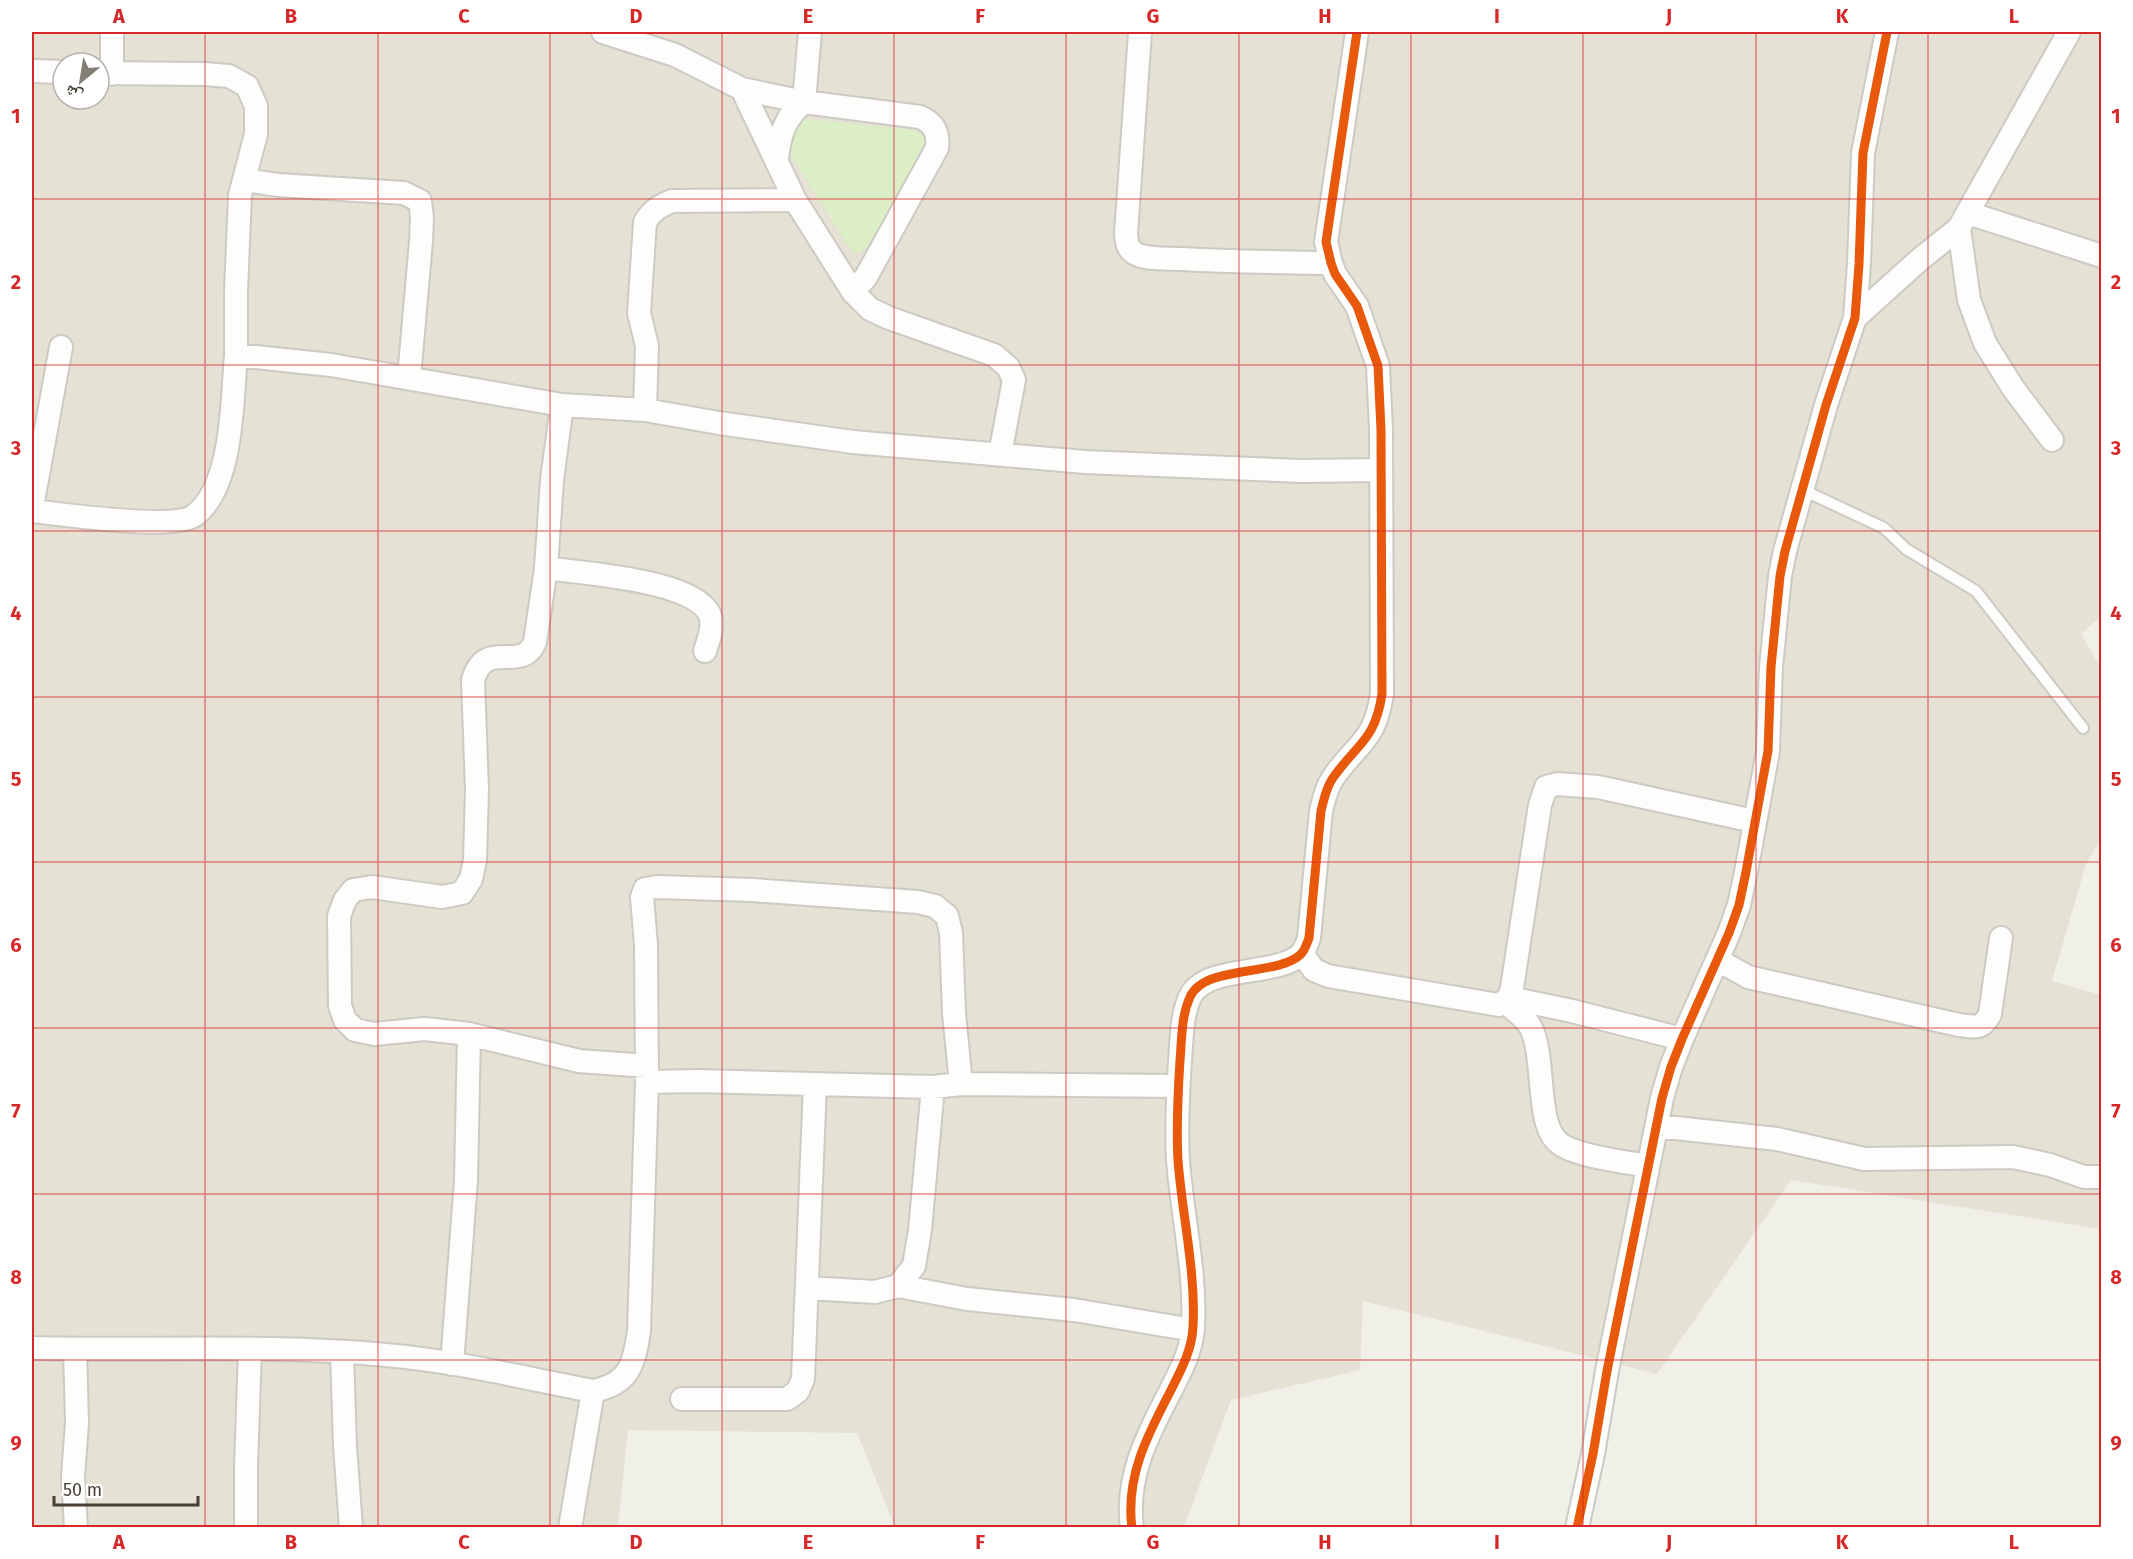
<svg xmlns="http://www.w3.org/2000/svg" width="2133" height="1559" font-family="'Fira Sans','Noto Naskh Arabic',sans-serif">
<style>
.residential{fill:#e5e1d5;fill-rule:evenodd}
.green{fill:#dbeec5}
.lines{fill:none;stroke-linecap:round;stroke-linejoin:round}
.lane-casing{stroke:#cccac3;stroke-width:14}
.street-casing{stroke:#cccac3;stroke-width:26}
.lane{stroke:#fdfdfc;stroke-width:10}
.street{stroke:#fdfdfc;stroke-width:22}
.cycleway-casing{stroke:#fff;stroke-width:13}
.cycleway{stroke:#e8590c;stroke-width:9}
.grid{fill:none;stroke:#d62828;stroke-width:1.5;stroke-opacity:0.55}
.neatline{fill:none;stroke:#d62828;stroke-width:2}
.grid-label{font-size:20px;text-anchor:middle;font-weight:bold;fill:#d62828}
</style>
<rect width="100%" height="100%" fill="#f0efe8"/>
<path class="residential" d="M32,32H2101L2102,615L2081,634L2101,668V839L2086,864L2052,981L2101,995V1229L1791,1180L1657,1374L1363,1301L1360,1370L1231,1400L1184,1527H895L857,1433L628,1430L618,1527H32ZM63,63H99V99H63Z"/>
<path class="green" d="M807,119L915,130L926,138V147L867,247L860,252L856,253L848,246L791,155L790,149L799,122Z"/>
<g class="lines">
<defs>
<path id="lane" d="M1803,490L1884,528L1906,549L1976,591L2083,728"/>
<path id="street" d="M603,32L675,55L742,89L804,102L920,117C934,123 939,133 937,148L866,277L853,292
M1140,32L1126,234C1127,243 1127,249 1136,254C1148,260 1168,258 1182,259C1231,262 1281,262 1331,263
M32,71L63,72
M99,73L204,74L229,76L247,86L256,106V134L240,195L236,290V355
M112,74V32
M742,89L795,200L853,292L870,309L889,318L994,355L1008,367L1014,380L1000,454
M777,158C780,134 785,117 804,102L810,32
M245,180L278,185L404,193L420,201L422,218L421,241L409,378
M1968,213L2102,256
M1959,228L1969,300L1985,343L2013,388L2052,440
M1855,318L1918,261L1959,228L2069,32
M562,405L552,480L546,568L535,642C521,675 486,636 473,680L477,790L475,860L471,879L462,893L442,897L372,887L353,890L345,900L339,916L340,1006L345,1020L355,1030L374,1034L425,1029L469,1034L579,1061L647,1066
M645,410L647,346L639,313L645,222C652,210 660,206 672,201L795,200
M32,507L61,347
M32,511C61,514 175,531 195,515C233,486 232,401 236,355L331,365L562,405L645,410L719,423L853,442L1085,462L1302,471L1381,470
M546,568C579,573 704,580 711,619C713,630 708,641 705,651
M1302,953L1314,970L1328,976L1499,1005L1509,998L1512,988L1540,805L1546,787L1557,784L1598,787L1754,821
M1718,960L1748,977L1959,1025C1975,1027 1982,1030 1990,1014L2001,938
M1509,998L1572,1011L1682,1039
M1505,1002C1514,1010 1526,1018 1531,1028C1546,1058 1535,1125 1559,1143C1574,1156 1626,1162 1648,1166
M647,1081L646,945L642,897L645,889L657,887L752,890L918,902L935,906L947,916L951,933L954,1013L961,1084
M1657,1126L1777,1139L1864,1159L2013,1157L2050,1165L2084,1177H2102
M898,1286L967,1299L1074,1310L1193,1330
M808,1288L875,1292L898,1286L914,1266L920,1230L933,1087
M32,1348C150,1351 269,1344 386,1355C456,1361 524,1378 593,1391C629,1384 634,1365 639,1331L647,1082L698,1081L933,1087L961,1084L1178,1086
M75,1349L77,1423L73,1476L76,1528
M342,1352L345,1446L351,1528
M452,1364L466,1180L469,1034
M682,1399H787L798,1391L803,1379L815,1085
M246,1528V1466L250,1350
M570,1528L593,1391
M1132,1528C1125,1477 1148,1434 1171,1390C1181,1370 1192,1350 1193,1327C1196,1271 1182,1215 1178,1160C1176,1127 1178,1092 1180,1060C1182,1039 1181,1017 1190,997C1205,964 1278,977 1301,954C1305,950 1307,943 1309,938L1321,811C1324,799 1327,785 1335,775C1359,742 1375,740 1382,694L1381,430L1378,366L1357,306L1335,274L1331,263L1326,242L1357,32
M1577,1528L1593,1454L1607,1371L1662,1098L1671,1067L1682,1039L1729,933L1739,905L1746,872L1768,751L1771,667L1780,576L1785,551L1826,405L1855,318L1859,264L1863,153L1887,32"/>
</defs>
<use href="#lane" class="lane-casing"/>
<use href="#street" class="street-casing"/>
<use href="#lane" class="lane"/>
<use href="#street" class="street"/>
<defs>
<path id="cycleway" d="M1132,1528C1125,1477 1148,1434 1171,1390C1181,1370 1192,1350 1193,1327C1196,1271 1182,1215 1178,1160C1176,1127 1178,1092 1180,1060C1182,1039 1181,1017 1190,997C1205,964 1278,977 1301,954C1305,950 1307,943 1309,938L1321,811C1324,799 1327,785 1335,775C1359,742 1375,740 1382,694L1381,430L1378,366L1357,306L1335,274L1331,263L1326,242L1357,32
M1577,1528L1593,1454L1607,1371L1662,1098L1671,1067L1682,1039L1729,933L1739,905L1746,872L1768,751L1771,667L1780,576L1785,551L1826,405L1855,318L1859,264L1863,153L1887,32"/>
</defs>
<use href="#cycleway" class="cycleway-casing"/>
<use href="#cycleway" class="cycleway"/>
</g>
<path class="grid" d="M205,32V1528M378,32V1528M550,32V1528M722,32V1528M894,32V1528M1066,32V1528M1239,32V1528M1411,32V1528M1583,32V1528M1756,32V1528M1928,32V1528M32,199H2102M32,365H2102M32,531H2102M32,697H2102M32,862H2102M32,1028H2102M32,1194H2102M32,1360H2102"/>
<rect width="2133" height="1559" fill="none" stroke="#ffffff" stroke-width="66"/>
<g transform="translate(81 81) rotate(210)"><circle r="28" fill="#ffffff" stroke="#b6b3ae" stroke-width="1.5"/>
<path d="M0-4.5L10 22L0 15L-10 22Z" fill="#837e73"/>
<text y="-9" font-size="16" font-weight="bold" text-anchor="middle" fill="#484134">ش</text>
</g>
<path d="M54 1496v9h144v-9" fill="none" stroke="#484134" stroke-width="3"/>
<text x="63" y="1496" font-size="18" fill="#484134" stroke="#ffffff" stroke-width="4.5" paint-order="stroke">50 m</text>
<rect x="33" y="33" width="2067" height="1493" class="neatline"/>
<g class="grid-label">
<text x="119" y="23">A</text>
<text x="291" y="23">B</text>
<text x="464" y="23">C</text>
<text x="636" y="23">D</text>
<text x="808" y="23">E</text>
<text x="980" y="23">F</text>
<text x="1153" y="23">G</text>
<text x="1325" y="23">H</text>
<text x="1497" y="23">I</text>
<text x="1669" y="23">J</text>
<text x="1842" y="23">K</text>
<text x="2014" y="23">L</text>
<text x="16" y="123">1</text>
<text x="2116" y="123">1</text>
<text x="16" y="289">2</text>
<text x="2116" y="289">2</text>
<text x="16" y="455">3</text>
<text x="2116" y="455">3</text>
<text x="16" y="620">4</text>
<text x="2116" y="620">4</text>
<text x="16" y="786">5</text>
<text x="2116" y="786">5</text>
<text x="16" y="952">6</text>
<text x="2116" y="952">6</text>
<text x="16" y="1118">7</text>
<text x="2116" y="1118">7</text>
<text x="16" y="1284">8</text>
<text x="2116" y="1284">8</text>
<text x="16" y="1450">9</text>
<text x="2116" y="1450">9</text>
<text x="119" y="1549">A</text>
<text x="291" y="1549">B</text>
<text x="464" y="1549">C</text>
<text x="636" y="1549">D</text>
<text x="808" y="1549">E</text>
<text x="980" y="1549">F</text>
<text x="1153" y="1549">G</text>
<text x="1325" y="1549">H</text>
<text x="1497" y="1549">I</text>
<text x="1669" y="1549">J</text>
<text x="1842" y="1549">K</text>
<text x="2014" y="1549">L</text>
</g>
</svg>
